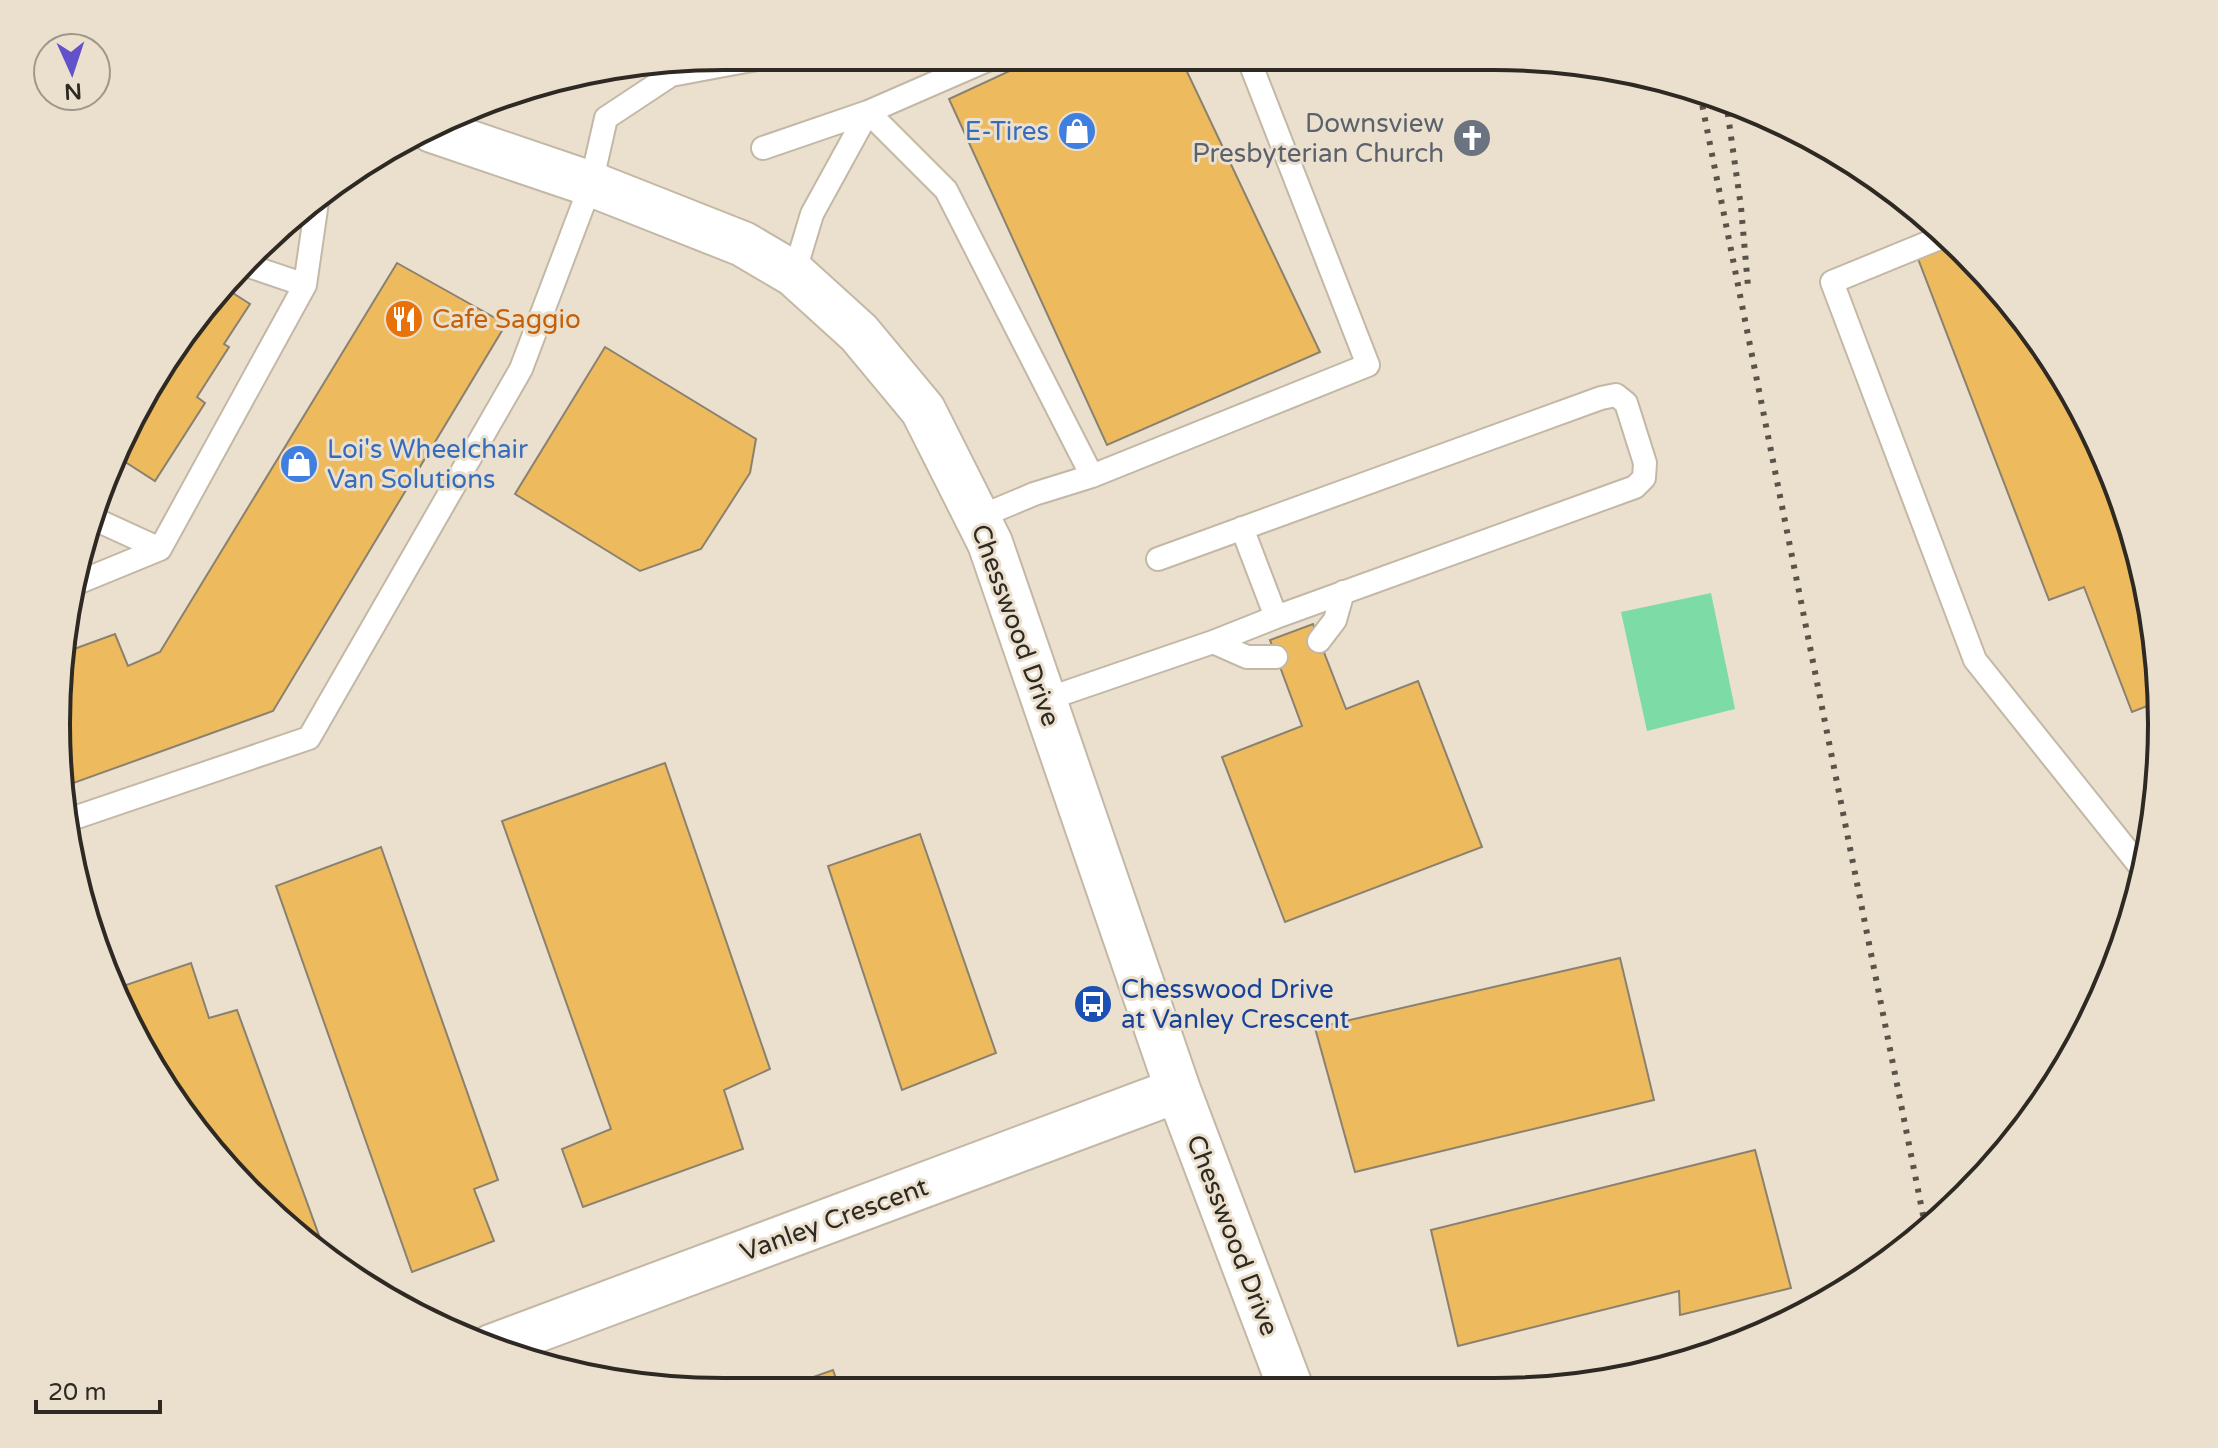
<svg xmlns="http://www.w3.org/2000/svg" width="2218" height="1448" font-family="'Varela Round',sans-serif">
<style>
.green{fill:#7ddca6}
.building{fill:#edbb5d;stroke:#8b8170;stroke-width:2}
.lines{fill:none;stroke-linecap:round;stroke-linejoin:round}
.service-casing{stroke:#c3b8a6;stroke-width:26}
.minor-casing{stroke:#c3b8a6;stroke-width:48}
.service{stroke:#fff;stroke-width:22}
.minor{stroke:#fff;stroke-width:44}
.rail{stroke:#595349;stroke-width:6;stroke-dasharray:4 8;stroke-linecap:butt}
.labels{text-anchor:middle;stroke-width:6;stroke-linejoin:round;paint-order:stroke}
.worship-label{font-size:26px;fill:#5b616d;stroke:#ebe0cd;text-anchor:end}
.shop-label{font-size:26px;fill:#366cbe;stroke:#ebe0cd;text-anchor:end}
.food-label{font-size:26px;fill:#c56008;stroke:#ebe0cd;text-anchor:start}
.street-label{font-size:26px;fill:#2e2a23;stroke:#ebe0cd}
.transit-label{font-size:26px;fill:#164399;stroke:#ebe0cd;text-anchor:start}
.rim{fill:none;stroke:#2e2a23;stroke-width:4}
</style>
<rect width="100%" height="100%" fill="#ebe0cd"/>
<path class="green" d="M1711,593L1735,709L1647,731L1621,612Z"/>
<path class="building" d="M1038,58L1181,59L1320,352L1107,445L949,99Z
M1954,242L2024,317L2093,428L2139,551L2161,680L2160,701L2132,712L2084,587L2049,600L1917,256Z
M397,263L506,324L273,711L68,785L57,681L63,653L115,634L128,666L160,652Z
M225,288L250,304L224,344L229,347L197,397L205,403L155,481L119,458L194,317Z
M605,347L756,439L750,473L701,549L640,571L515,494Z
M1313,624L1346,709L1418,681L1482,847L1285,922L1222,757L1302,726L1270,640Z
M665,763L770,1069L724,1090L743,1149L583,1207L562,1149L611,1129L502,821Z
M920,834L996,1053L902,1090L828,866Z
M381,847L498,1180L474,1189L494,1241L412,1272L276,886Z
M1620,958L1654,1100L1355,1172L1315,1028Z
M191,963L209,1018L237,1010L325,1252L284,1227L168,1095L120,987Z
M1755,1150L1791,1288L1680,1315L1679,1291L1458,1346L1431,1230Z
M833,1370L839,1387H785Z"/>
<g class="lines">
<defs>
<path id="service" d="M671,75L773,56
M763,148L868,112L992,58
M1947,235L1832,282L1975,660L2143,870
M249,266L305,285L317,202
M794,274L812,214L868,112L946,190L1092,476
M90,517L160,549
M977,518L1034,494L1092,476L1368,365L1249,60
M1242,528L1276,617
M77,583L160,549L305,285
M1319,641L1335,620L1343,592
M1213,642L1247,657H1276
M1044,700L1213,642L1276,617L1635,487L1644,478L1645,463L1626,403L1616,395L1601,398L1158,559
M71,819L309,738L521,369L591,184L606,118L671,75L655,67"/>
<path id="minor" d="M432,130L591,184L743,244L794,274L859,333L923,410L990,543L1178,1090L1291,1389
M491,1347L1178,1090"/>
</defs>
<use href="#service" class="service-casing"/>
<use href="#minor" class="minor-casing"/>
<use href="#service" class="service"/>
<use href="#minor" class="minor"/>
<path class="rail" d="M1700,94L1926,1230
M1726,101L1741,207L1748,286"/>
</g>
<defs>
<symbol id="shop-disc" viewBox="-11 -11 22 22"><circle r="9.5" fill="#3f7fe0" stroke="#ebe0cd"/><path d="M-5-2.5h2.3a2.7 3.5 0 0 1 5.4 0H5L5.5 6h-11ZM-1.5-2.5h3a1.5 2.3 0 0 0-3 0Z" fill="#fff"/></symbol>
<symbol id="church-disc" viewBox="-11 -11 22 22"><circle r="9.5" fill="#6b7280" stroke="#ebe0cd"/><path d="M-1.2-6h2.4v3.5h3.3v2.4h-3.3V6h-2.4V-.1h-3.3v-2.4h3.3Z" fill="#fff"/></symbol>
<symbol id="restaurant-disc" viewBox="-11 -11 22 22"><circle r="9.5" fill="#e8710a" stroke="#ebe0cd"/><path d="M-5-6h1v4h1v-4h1v4h1v-4h1v5L-1.5 .5V6h-2V.5L-5-1ZM5-6V6H3V1.5H1.5Q1.5-4 5-6Z" fill="#fff"/></symbol>
<symbol id="bus-disc" viewBox="-11 -11 22 22"><circle r="9.5" fill="#1a4fb4" stroke="#ebe0cd"/><path d="M-5-6H5V4H4V6H2V4H-2V6H-4V4H-5ZM-3.5-4V0h7V-4ZM-3.5 1.2v1.5H-2V1.2ZM2 1.2v1.5H3.5V1.2Z" fill="#fff"/></symbol>
</defs>
<g fill-rule="evenodd">
<use href="#shop-disc" x="1055" y="109" width="44" height="44"/>
<use href="#church-disc" x="1450" y="116" width="44" height="44"/>
<use href="#restaurant-disc" x="382" y="297" width="44" height="44"/>
<use href="#shop-disc" x="277" y="442" width="44" height="44"/>
<use href="#bus-disc" x="1071" y="982" width="44" height="44"/>
</g>
<g class="labels">
<g class="worship-label">
<text x="1444" y="132">Downsview<tspan x="1444" dy="30">Presbyterian Church</tspan></text>
</g>
<g class="shop-label">
<text x="1049" y="140">E-Tires</text>
<text x="327" y="458" text-anchor="start">Loi's Wheelchair<tspan x="327" dy="30">Van Solutions</tspan></text>
</g>
<g class="food-label">
<text x="432" y="328">Cafe Saggio</text>
</g>
<g class="street-label">
<text transform="translate(1016 625) rotate(70)" y="9">Chesswood Drive</text>
<text transform="translate(834 1219) rotate(-20)" y="9">Vanley Crescent</text>
<text transform="translate(1233 1235) rotate(69)" y="9">Chesswood Drive</text>
</g>
<g class="transit-label">
<text x="1121" y="998">Chesswood Drive<tspan x="1121" dy="30">at Vanley Crescent</tspan></text>
</g>
</g>
<path d="M0 0H2218V1448H0ZM724 70H1494A654 654 0 0 1 2148 724V724A654 654 0 0 1 1494 1378H724A654 654 0 0 1 70 724V724A654 654 0 0 1 724 70Z" fill="#ebe0cd" fill-rule="evenodd"/>
<path class="rim" d="M724 70H1494A654 654 0 0 1 2148 724V724A654 654 0 0 1 1494 1378H724A654 654 0 0 1 70 724V724A654 654 0 0 1 724 70Z"/>
<g transform="translate(72 72) rotate(177)"><circle r="38" fill="#ebe0cd" stroke="#9f9789" stroke-width="2"/>
<path d="M0-6L14 30L0 20L-14 30Z" fill="#6151ca"/>
<text y="-12" font-size="22" font-weight="bold" text-anchor="middle" fill="#2e2a23">N</text>
</g>
<path d="M36 1400v12h124v-12" fill="none" stroke="#2e2a23" stroke-width="4"/>
<text x="48" y="1400" font-size="24" fill="#2e2a23" stroke="#ebe0cd" stroke-width="6" paint-order="stroke">20 m</text>
</svg>
